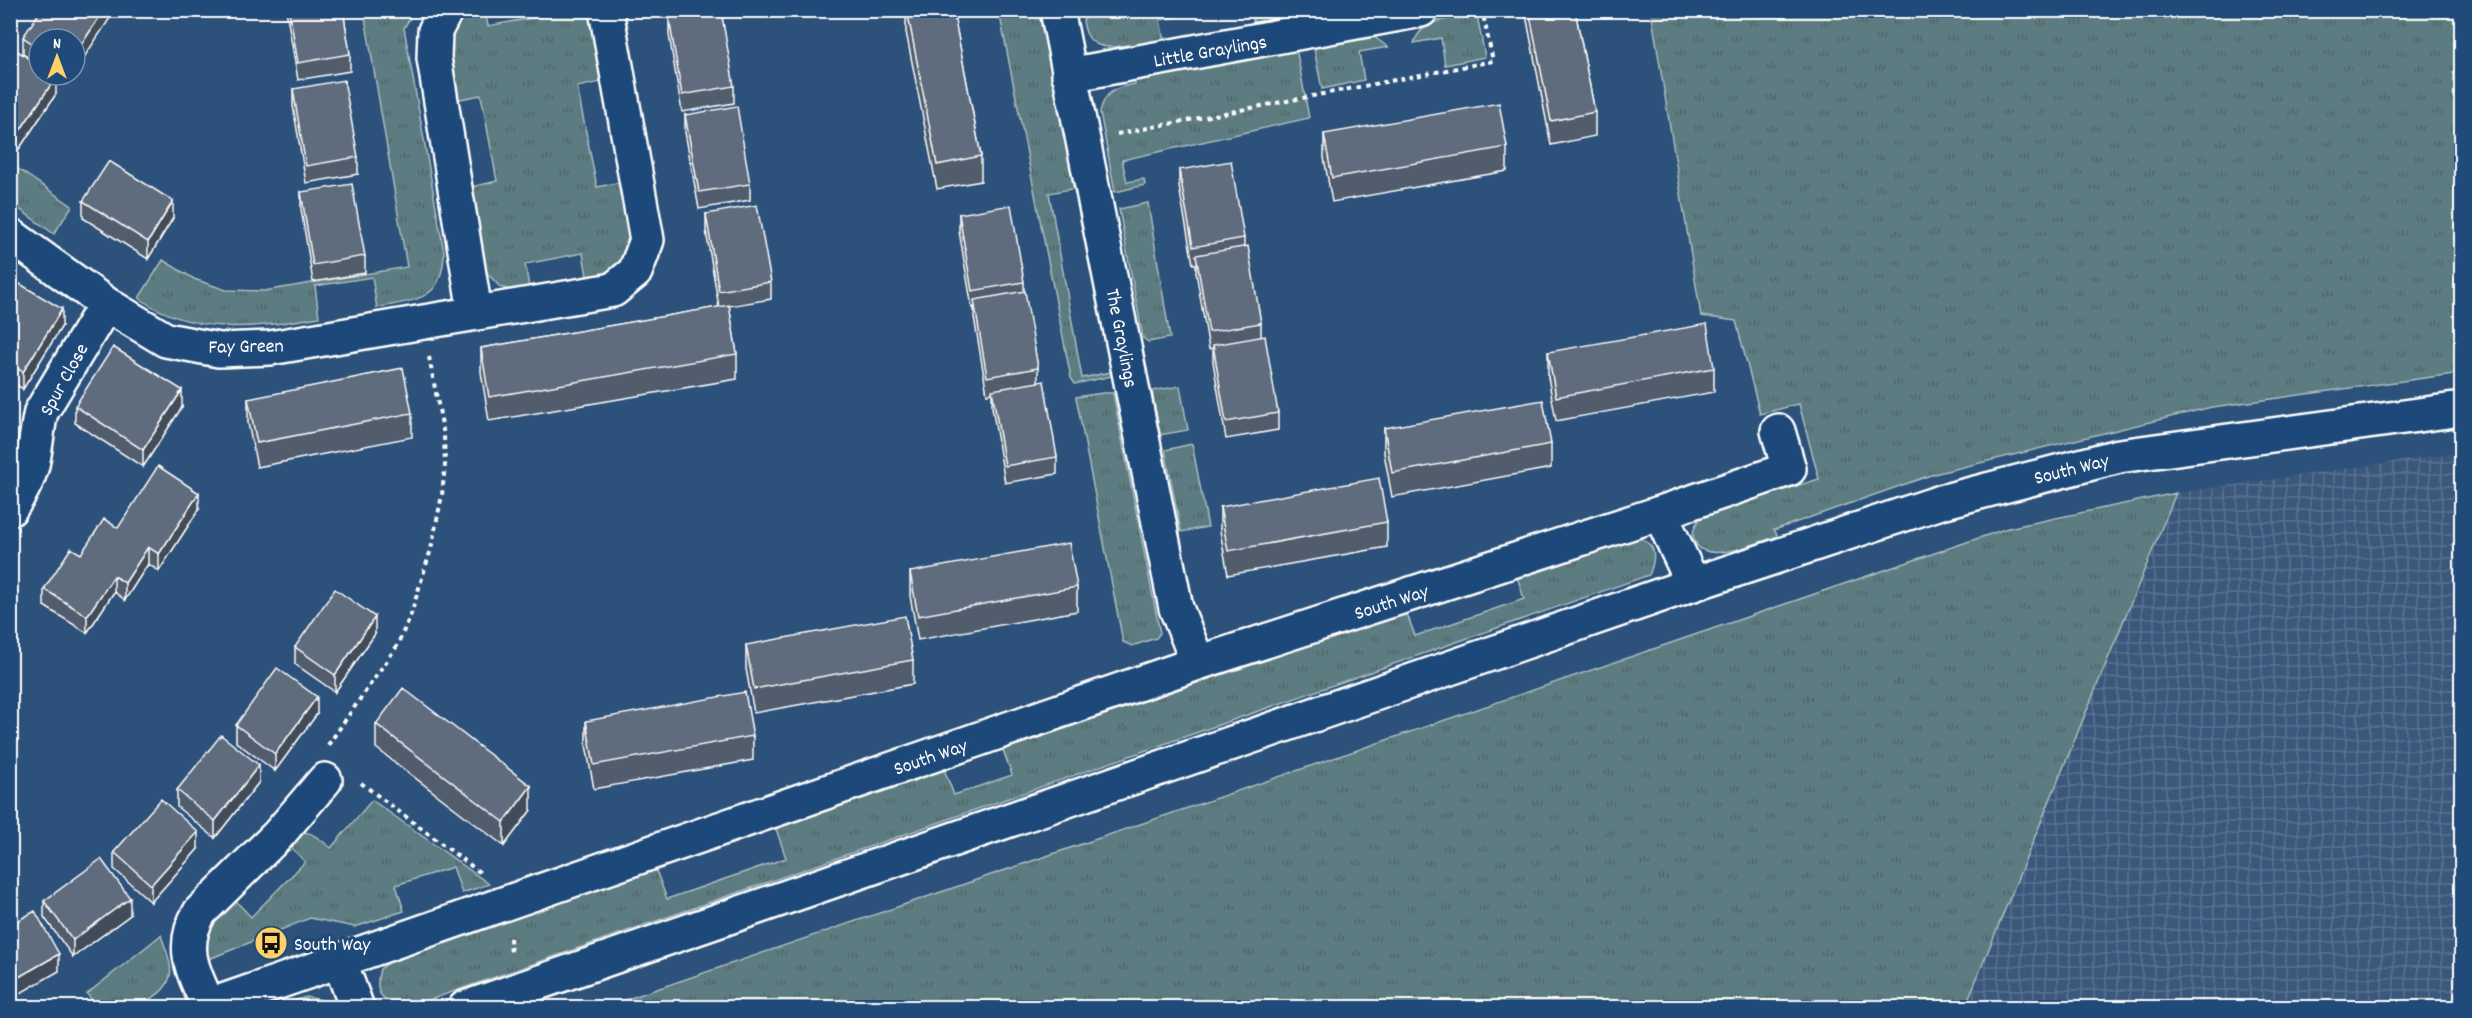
<svg xmlns="http://www.w3.org/2000/svg" width="2472" height="1018" font-family="Dekko,sans-serif">
<style>
.industrial{fill:url(#industrial-grid)}
.grass{fill:url(#grass-tufts);stroke:#adbec0;stroke-width:1.5}
.lines{fill:none;stroke-linecap:round;stroke-linejoin:round}
.minor-casing{stroke:#fff;stroke-width:38}
.tertiary-casing{stroke:#fff;stroke-width:38}
.path{stroke:#fff;stroke-width:4;stroke-dasharray:4.5 4.5;stroke-linecap:butt}
.minor{stroke:#1f4a7a;stroke-width:33}
.tertiary{stroke:#1f4a7a;stroke-width:33}
.wall{fill:#515d6c;stroke:#fff;stroke-width:1.5}
.shaded-wall{fill:#424c58;stroke:#fff;stroke-width:1.5}
.building{fill:#5e6c7e;stroke:#fff;stroke-width:1.5}
.labels{text-anchor:middle;stroke-width:6;stroke-linejoin:round;paint-order:stroke}
.street-label{font-size:20px;fill:#fff;stroke:#1f4a7a}
.poi-label{font-size:20px;fill:#fff;stroke:#1f4a7a;text-anchor:start}
</style>
<defs>
<pattern id="industrial-grid" width="8" height="8" patternUnits="userSpaceOnUse" patternTransform="scale(1.5)"><rect width="8" height="8" fill="#3b597c"/><path d="M0 4h8M4 0v8" fill="none" stroke="#587290"/></pattern>
<pattern id="grass-tufts" width="24" height="20" patternUnits="userSpaceOnUse" patternTransform="scale(1.5)"><rect width="24" height="20" fill="#5b7c81"/><path d="M3 7l-1-3M5 7V3M7 7l1-3M15 17l-1-3M17 17v-4M19 17l1-3" fill="none" stroke="#546466"/></pattern>
</defs>
<rect width="100%" height="100%" fill="#2c517b"/>
<filter id="ink" filterUnits="userSpaceOnUse"><feTurbulence type="fractalNoise" baseFrequency=".0167" numOctaves="2"/><feDisplacementMap in="SourceGraphic" scale="12" xChannelSelector="R" yChannelSelector="G"/><feConvolveMatrix kernelMatrix="1 2 1 2 8 2 1 2 1" color-interpolation-filters="sRGB"/></filter>
<g filter="url(#ink)">
<path class="industrial" d="M2461,452V1007H1965L2176,493Z"/>
<path class="grass" d="M364,11H414L404,28L444,252C443,301 418,299 377,308L372,277L315,286L319,317C257,328 194,337 139,298L163,260L194,279L226,290L264,291L407,267Z
M458,11H485L488,26L559,13V11H591L606,81L577,87L597,187L626,181C632,226 642,264 588,282L583,253L525,264L530,292H517L500,287L485,271L467,188L497,181L481,95L450,101L448,22Z
M999,11H1041L1077,188L1049,193L1082,378L1111,372L1112,376L1075,384L1071,378Z
M1086,11H1212L1160,20L1165,45L1129,53L1127,45C1103,50 1086,47 1083,20L1087,17Z
M1251,11H1290L1292,22L1255,28Z
M1651,11H2461V373L2212,407L1934,474L1774,530L1778,536C1760,541 1710,564 1697,545C1689,534 1695,525 1702,515L1819,479L1799,404L1760,414L1736,321L1701,316Z
M1477,15L1485,57L1445,65L1441,38L1414,43C1422,17 1453,19 1477,15Z
M1370,34L1388,47L1359,52L1364,80L1322,89L1314,49L1318,40Z
M1290,45L1297,53L1309,118L1122,160L1127,182L1144,179L1145,185L1115,192L1100,112C1104,92 1116,87 1135,84V76Z
M11,164L72,206L54,234L11,203Z
M1148,203L1170,338L1148,342L1143,338L1119,209Z
M1180,386L1188,430L1160,435L1152,391Z
M1103,393H1113L1160,633L1156,638L1132,646L1123,642L1076,397Z
M1192,444L1208,527L1181,532L1165,450Z
M2176,493L1965,1007H611L610,1005L2008,528Z
M1629,534C1654,541 1659,551 1649,575L412,1006C386,1003 372,999 380,969L396,958L655,868L667,899L786,858L775,826L944,769L954,795L1012,775L1003,750L1406,611L1415,636L1524,599L1516,573Z
M372,800L489,884L462,893L453,867L396,885L404,911L355,927L310,918L204,961L205,930L233,898L251,917L305,862L287,843C304,824 314,834 331,848Z
M161,935C164,946 173,964 170,976C163,1005 121,1008 97,1007L87,994Z
M306,997L322,1000L326,1007H274Z"/>
<g class="lines">
<defs>
<path id="minor" d="M446,10L435,31L434,58L475,312
M1057,10L1176,608L1198,663
M1069,75L1421,10
M10,235L106,304L166,340L219,350L270,348L613,290L635,272L647,240L606,10
M10,509C19,495 28,481 32,465C36,447 37,429 41,412L106,304
M1660,513L1789,469L1778,431
M339,960L357,1008
M209,1006C193,973 179,946 200,912L278,835L325,780
M203,1008L1198,663L1660,513L1693,584"/>
<path id="tertiary" d="M465,1008L1693,584L1941,502L2119,456L2462,409"/>
</defs>
<use href="#minor" class="minor-casing"/>
<use href="#tertiary" class="tertiary-casing"/>
<path class="path" d="M1117,134L1493,61L1482,10
M328,745L397,646L411,614L431,549L442,495L445,465L444,435L429,357
M361,783L482,874
M510,938L511,955"/>
<use href="#minor" class="minor"/>
<use href="#tertiary" class="tertiary"/>
</g>
<path class="wall" d="M110,10V18L39,39V65L23,54V37Z
M286,10H343L350,54V71L298,80Z
M906,10H953L981,156V181L937,189L906,32Z
M1525,10H1575L1595,112V136L1551,145Z
M669,18L734,86V103L682,112L669,35Z
M10,51L56,94L13,158L10,157Z
M55,75H72L67,83Z
M293,89L358,157V174L306,183L293,106Z
M685,115L750,184V200L699,209L685,132Z
M1324,134L1507,147V171L1332,202L1324,158Z
M1179,170L1244,238V247L1261,323V337L1278,413V430L1226,439L1213,362V348L1209,349L1196,272V264H1193L1179,187Z
M301,192L365,256V273L313,282L301,209Z
M83,201L173,218L148,259L83,218Z
M706,214L771,282V299L729,306L737,354V379L489,421L481,372V348L719,307L706,231Z
M959,214L1024,282V292L1038,368V382L1057,457V474L1005,483L992,407V393L987,394L974,317V307L972,308L959,231Z
M10,278L62,326L23,389L10,381Z
M1548,352L1714,368V392L1556,421L1548,377Z
M248,399L412,413V437L257,467L248,423Z
M75,406L182,407L143,467L75,423Z
M1384,428L1551,444V468L1392,497L1384,453Z
M1220,507L1387,522V547L1228,575L1220,531Z
M199,509L159,571L148,564L125,600L114,592L87,633L44,606V589L81,554L118,528Z
M910,572L1077,587V611L918,640L910,596Z
M375,634L335,692L295,664V647Z
M746,645L913,660V684L754,713L746,669Z
M317,714L275,771L236,742V725Z
M586,721L753,736V760L594,789L586,745Z
M376,724L531,810L504,846L376,748Z
M259,782L215,838L177,807V790Z
M198,849L151,902L114,869V852Z
M44,901L130,915L73,957L44,917Z"/>
<path class="shaded-wall" d="M104,10H110V18L75,71V54Z
M67,75H72L67,83Z
M56,77V94L13,158V141Z
M173,201V218L148,259V242Z
M62,309V326L23,389V372Z
M182,390V407L143,467V450Z
M199,493V509L159,571V554Z
M148,547V564L125,600V583Z
M114,576V592L87,633V616Z
M375,617V634L335,692V675Z
M317,697V714L275,771V754Z
M259,765V782L215,838V821Z
M531,786V810L504,846V822Z
M198,832V849L151,902V885Z
M130,898V915L73,957V940Z
M59,954V971L10,999V982Z"/>
<path class="building" d="M41,10H104L75,54V39H39V48L23,37Z
M289,10H343L350,54L298,63Z
M713,10H721L734,86L682,95L669,18Z
M907,10H953L981,156L937,165Z
M1529,10H1575L1595,112L1551,121Z
M13,48L39,65V75H54L56,77L13,141L10,140V51Z
M344,80L358,157L306,166L293,89Z
M1499,103L1507,147L1332,178L1324,134Z
M737,106L750,184L699,192L685,115Z
M109,161L173,201L148,242L83,201Z
M1231,161L1244,238L1193,247L1179,170Z
M352,184L365,256L313,265L301,192Z
M757,205L771,282L719,291L706,214Z
M1011,205L1024,282L972,291L959,214Z
M1248,246L1261,323L1209,332L1196,255Z
M10,278L62,309L23,372L10,364Z
M1025,291L1038,368L987,377L974,300Z
M729,305L737,354L489,397L481,348Z
M1707,324L1714,368L1556,397L1548,352Z
M1265,336L1278,413L1226,422L1213,345Z
M113,347L182,390L143,450L75,406Z
M403,368L412,413L257,443L248,399Z
M1044,381L1057,457L1005,466L992,390Z
M1543,400L1551,444L1392,473L1384,428Z
M158,466L199,493L159,554L148,547L125,583L114,576L87,616L44,589L71,548L81,554L104,519L118,528Z
M1379,478L1387,522L1228,551L1220,507Z
M1069,543L1077,587L918,616L910,572Z
M335,589L375,617L335,675L295,647Z
M905,616L913,660L754,689L746,645Z
M277,668L317,697L275,754L236,725Z
M403,688L531,786L504,822L376,724Z
M745,692L753,736L594,765L586,721Z
M221,735L259,765L215,821L177,790Z
M161,799L198,832L151,885L114,852Z
M101,859L130,898L73,940L44,901Z
M35,911L59,954L10,982V925Z"/>
</g>
<defs>
<symbol id="bus-disc" viewBox="-11 -11 22 22"><circle r="9.5" fill="#ffd166" stroke="#1f4a7a"/><path d="M-5-6H5V4H4V6H2V4H-2V6H-4V4H-5ZM-3.5-4V0h7V-4ZM-3.5 1.2v1.5H-2V1.2ZM2 1.2v1.5H3.5V1.2Z" fill="#111"/></symbol>
</defs>
<g fill-rule="evenodd">
<use href="#bus-disc" x="252" y="924" width="38" height="38"/>
</g>
<g class="labels">
<g class="street-label">
<text transform="translate(1210 50) rotate(-10)" y="7">Little Graylings</text>
<text transform="translate(1123 338) rotate(79)" y="7">The Graylings</text>
<text transform="translate(246 345) rotate(-1)" y="7">Fay Green</text>
<text transform="translate(63 379) rotate(-61)" y="7">Spur Close</text>
<text transform="translate(2071 468) rotate(-14)" y="7">South Way</text>
<text transform="translate(1391 601) rotate(-18)" y="7">South Way</text>
<text transform="translate(930 756) rotate(-19)" y="7">South Way</text>
</g>
<g class="poi-label">
<text x="294" y="950">South Way</text>
</g>
</g>
<rect width="2472" height="1018" fill="none" stroke="#1f4a7a" stroke-width="36"/>
<rect x="18" y="18" width="2436" height="982" fill="none" stroke="#fff" stroke-width="2" filter="url(#ink)"/>
<g transform="translate(57 57)"><circle r="28" fill="#1f4a7a" stroke="#7992af" stroke-width="1.5"/>
<path d="M0-4.5L10 22L0 15L-10 22Z" fill="#ffd166"/>
<text y="-9" font-size="16" font-weight="bold" text-anchor="middle" fill="#ffffff">N</text>
</g>
</svg>
